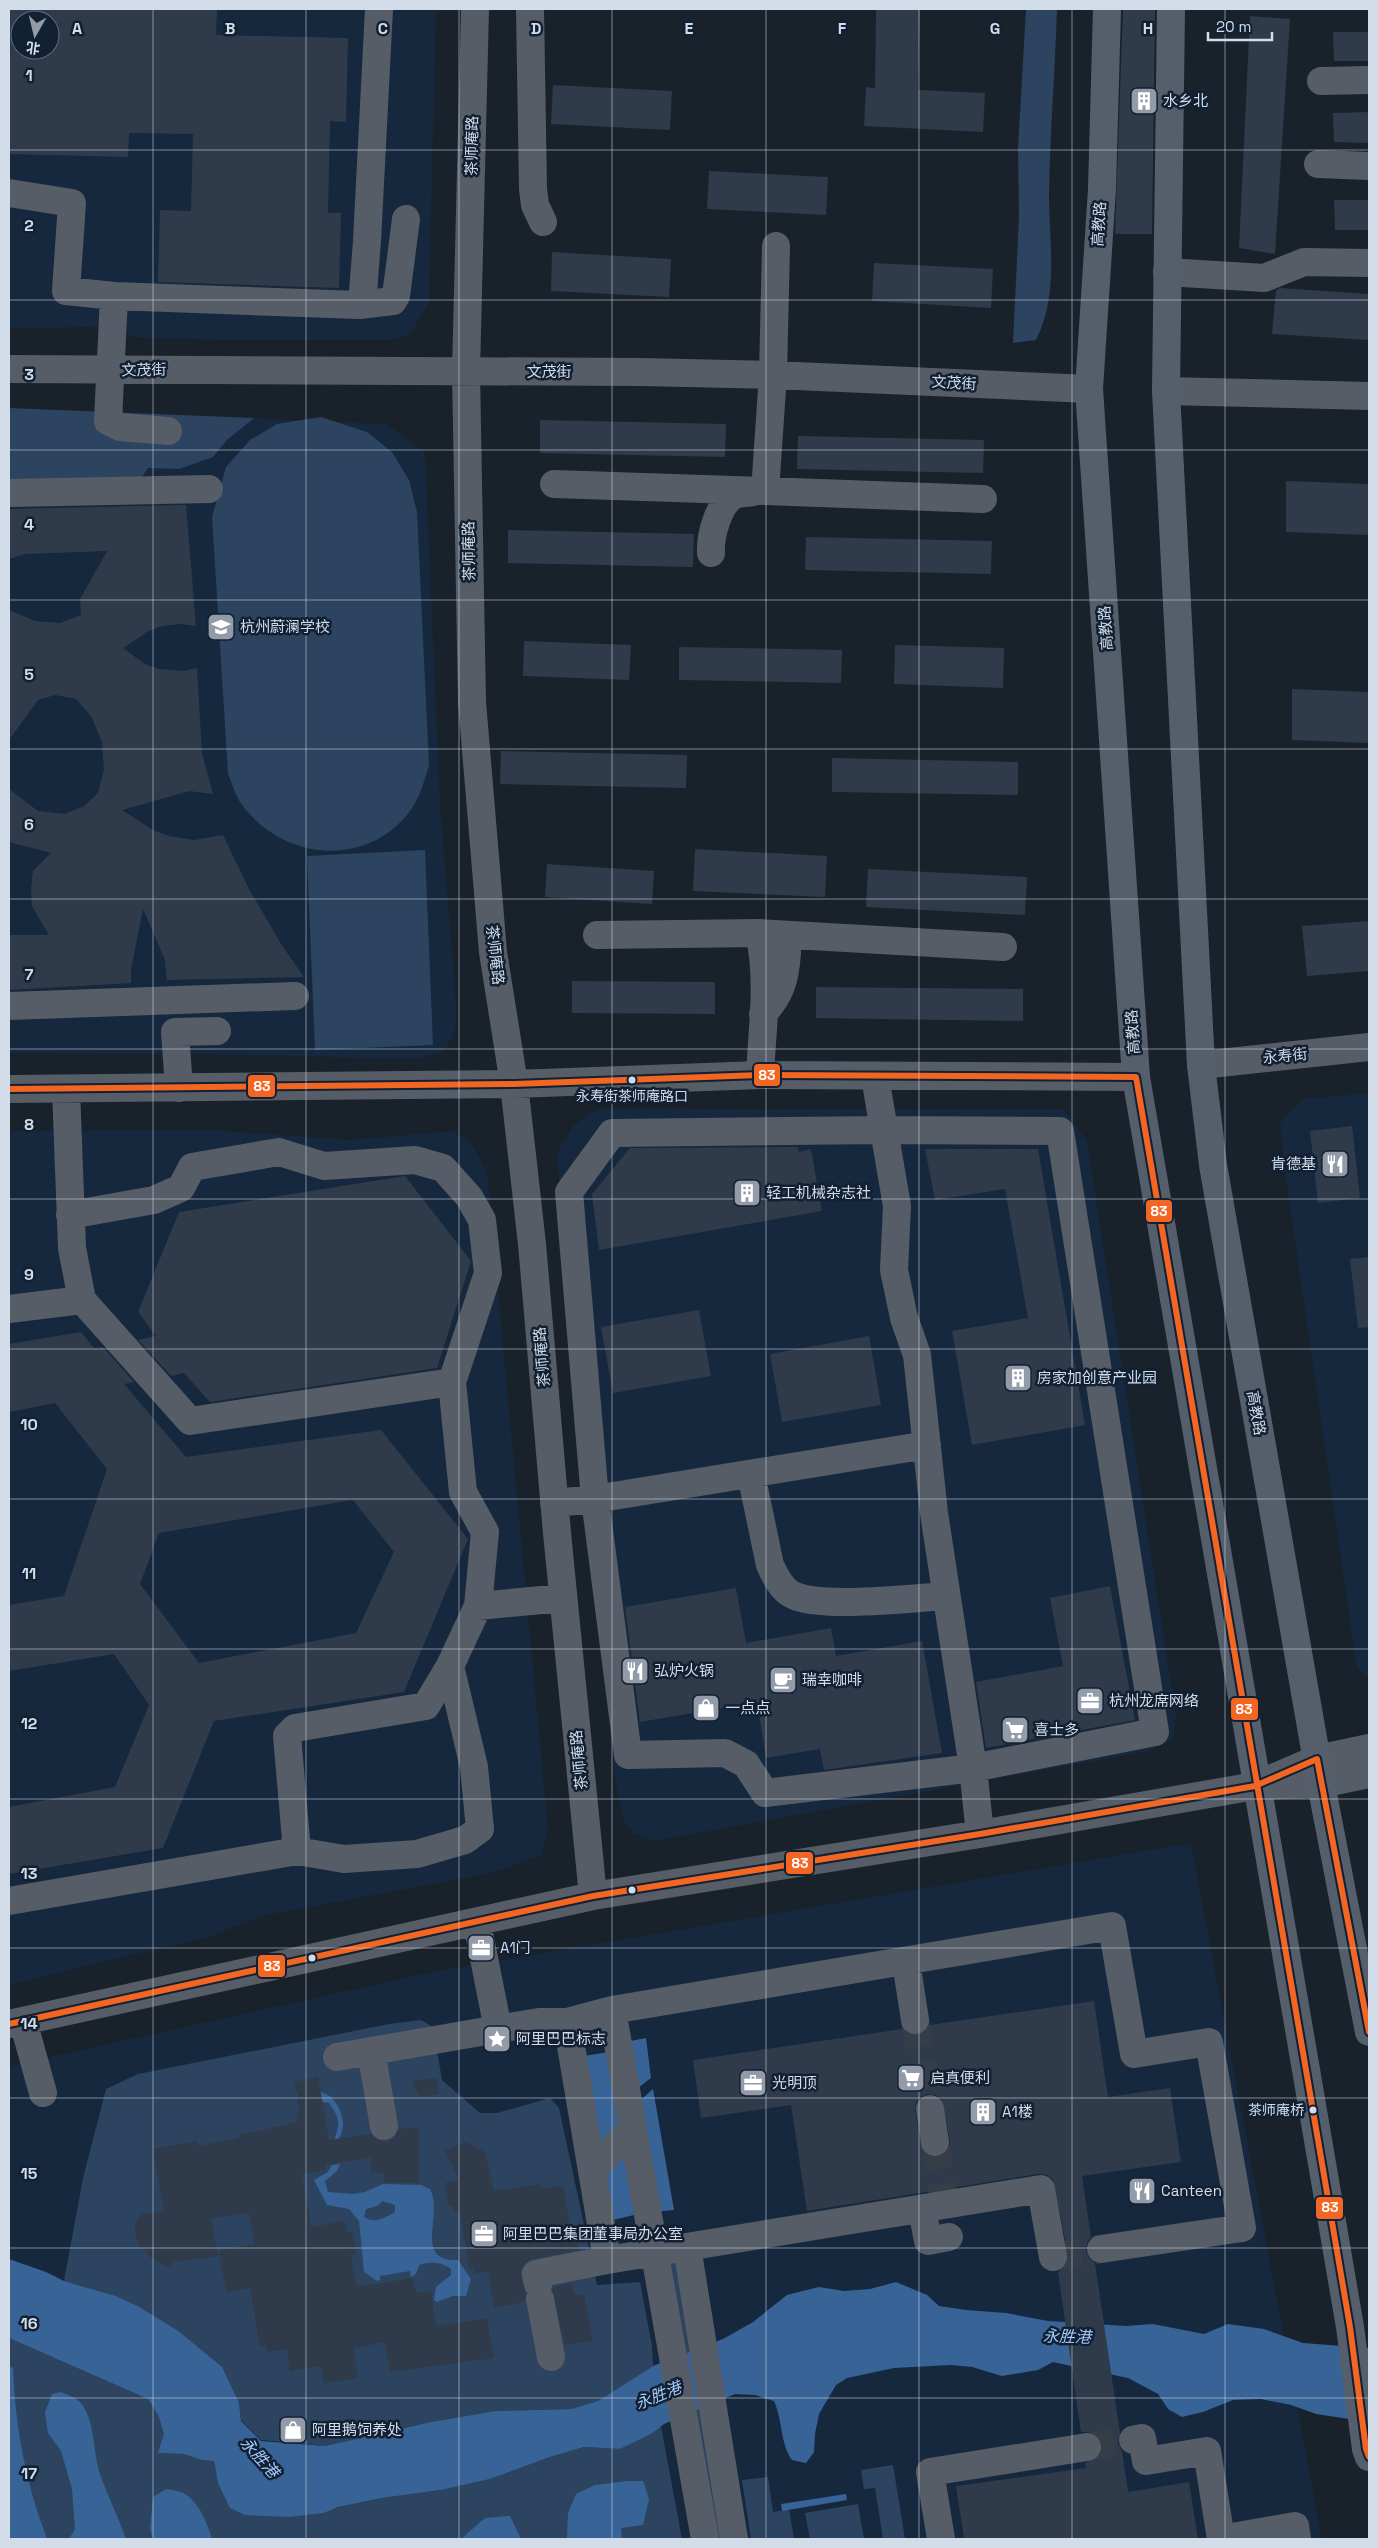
<svg xmlns="http://www.w3.org/2000/svg" width="1378" height="2548" font-family="'Space Grotesk','Noto Sans SC',sans-serif">
<style>
.built{fill:#16283e;fill-rule:evenodd}
.green{fill:#2c4460}
.water{fill:#386396;fill-rule:evenodd}
.building{fill:#2f3b4a;fill-rule:evenodd}
.lines{fill:none;stroke-linecap:round;stroke-linejoin:round}
.minor-tunnel{stroke:#353d48;stroke-width:28;stroke-dasharray:28 14;stroke-linecap:butt}
.minor{stroke:#575d66;stroke-width:28}
.major{stroke:#555f6c;stroke-width:28}
.bus-1-casing{stroke:#112033;stroke-width:10}
.bus-1{stroke:#f26522;stroke-width:6}
.grid{fill:none;stroke:#d3ddea;stroke-width:1;stroke-opacity:0.55}
.bus-dot{fill:#d3ddea;stroke:#112033;stroke-width:2}
.labels{text-anchor:middle;stroke-width:5;stroke-linejoin:round;paint-order:stroke}
.bus-label{font-size:14px;fill:#d3ddea;stroke:#112033}
.poi-label{font-size:15px;fill:#d3ddea;stroke:#112033;text-anchor:start}
.street-label{font-size:15px;fill:#d3ddea;stroke:#112033}
.water-label{font-size:16px;font-style:italic;fill:#a5cbfb;stroke:#112033}
.grid-label{font-size:16px;text-anchor:middle;font-weight:bold;fill:#d3ddea;stroke:#112033;stroke-width:5;stroke-linejoin:round;paint-order:stroke}
.line-badge{stroke:#112033;stroke-width:2}
.badge-label{font-size:14px;text-anchor:middle;font-weight:bold;fill:#fff}
</style>
<rect width="100%" height="100%" fill="#19212b"/>
<path class="built" d="M9,9H436L429,302L410,335L392,340H215L136,337L103,327L9,328ZM20,20H50V50H20Z
M9,408L386,424L425,452L440,802L456,1003V1025L452,1039L443,1051L420,1059L205,1054L9,1053Z
M1369,1093V1677L1357,1669L1284,1165L1280,1123L1304,1099Z
M601,1109H1064L1087,1141L1176,1716L1173,1740L1149,1751L654,1841L633,1833L623,1820L615,1779L557,1153L573,1126L585,1116Z
M211,1130L350,1140L453,1131L471,1143L487,1172L548,1829L541,1855L497,1872L266,1915L211,1936L9,1985V1131Z
M1191,1843L1322,2539H9V2066L437,1971Z"/>
<path class="green" d="M1026,9H1057C1055,71 1050,133 1049,195C1049,244 1059,295 1036,340L1013,343L1019,217L1018,148Z
M9,408L254,418L227,440L213,457L179,469L148,468L139,481L25,483L9,479Z
M321,417L367,432L392,452L409,480L417,512L429,765C424,782 420,797 410,811C366,870 280,860 240,802C235,794 232,783 228,774L212,517L226,467L250,440L277,424Z
M425,850L433,1045L315,1050L307,856Z
M421,2020L433,2027L442,2080L480,2113H497L550,2098L559,2108L597,2285L640,2282L652,2346L653,2366L598,2401L571,2409L495,2411L431,2422L325,2446L261,2440L241,2420L239,2403L177,2330L138,2306L116,2296L64,2281L83,2178L106,2089L138,2074L389,2024Z
M679,2260L724,2539H713L669,2262Z
M9,2338L148,2399L158,2415L164,2434L159,2453L184,2454L202,2460L214,2461L218,2483L246,2515L324,2513L338,2507L382,2498L441,2490L490,2479L550,2457L584,2447L620,2449L651,2434L661,2426L682,2539H9Z
M893,2465L905,2539H883L875,2488L864,2489L861,2470Z
M768,2477L773,2512L789,2509L794,2539H751L742,2480Z
M858,2504L864,2539H810L805,2513Z"/>
<path class="water" d="M646,2038L651,2078L634,2091L625,2042Z
M609,2052L621,2129L598,2148L584,2056Z
M653,2089L674,2210L653,2212L636,2104Z
M314,2090C320,2092 327,2093 332,2098C343,2110 349,2132 334,2143C338,2123 343,2123 329,2103L297,2098L296,2093Z
M622,2142L634,2215L609,2221L600,2170Z
M340,2164L337,2171L325,2181L328,2192L353,2194L365,2192L383,2184L421,2185L430,2189C444,2216 412,2261 458,2260L471,2279L466,2296H453L437,2302L434,2300L436,2287L451,2275V2269C443,2262 429,2261 419,2265L416,2274L411,2277L410,2271L380,2276V2280L377,2281L364,2272L359,2221L349,2209L327,2205L314,2180L328,2172L332,2165ZM383,2201L395,2205V2212C385,2218 375,2224 364,2217L366,2209L377,2206Z
M9,2259L46,2272L64,2281L116,2296L138,2306L177,2330L222,2367L239,2403L241,2421L261,2441L325,2446L431,2422L495,2411L571,2409L598,2401L653,2366L723,2339L753,2322L787,2295L819,2287L844,2291L870,2289L896,2282L927,2295L939,2306L966,2310L1006,2313L1048,2321L1126,2326L1153,2324L1204,2334L1228,2324L1264,2329L1303,2343L1369,2348V2422L1316,2414L1291,2405L1261,2399L1233,2400L1203,2412L1182,2417L1168,2409L1158,2394L1128,2378L1053,2362L1038,2370L1002,2376L972,2367L951,2365L894,2368L847,2378L836,2385L819,2414L815,2434L814,2452L806,2463L792,2460C780,2443 783,2421 774,2401L755,2395L735,2394L664,2424L651,2434L620,2449L584,2447L550,2457L490,2479L441,2490L382,2498L338,2507L324,2513L288,2517L245,2515L230,2508L218,2483L214,2461L202,2460L184,2454L158,2453L164,2434L158,2415L148,2399L9,2338Z
M9,2366L13,2368C15,2427 26,2484 47,2539H9Z
M60,2392C69,2395 78,2398 83,2406C95,2424 93,2452 100,2474C107,2495 119,2518 126,2539H69L75,2529L72,2489L61,2451L48,2433L45,2412L52,2394Z
M628,2481H643L649,2499L643,2525L621,2528L622,2539H567L568,2513L576,2494L595,2485Z
M166,2489C172,2490 180,2491 185,2494C199,2502 208,2525 212,2539H153L150,2529L153,2497Z
M846,2494L847,2500L782,2511L781,2504Z
M510,2516L521,2539H461L485,2518Z"/>
<path class="building" d="M9,9H217L216,35L348,38L346,122L330,121L328,213H341L339,288L158,282L160,210L191,211L193,134L129,133L128,157L9,154ZM20,20H50V50H20Z
M876,9H920L918,90L985,93L983,132L864,126L866,87L875,88Z
M1123,9H1155L1152,234H1115Z
M1250,16L1290,19L1275,254L1239,248Z
M1333,32H1369V61H1334Z
M553,85L672,91L670,130L551,124Z
M1369,112V143L1334,142L1333,113Z
M709,171L828,177L826,215L707,209Z
M1334,200H1369V230H1335Z
M552,252L671,259L669,297L551,291Z
M874,263L993,269L991,308L872,301Z
M1280,288L1369,294V340L1272,334L1276,290Z
M540,420L726,424L725,457L540,453Z
M798,436L984,440L983,473L797,469Z
M1286,481L1369,484V535L1286,532Z
M186,505L196,626L180,624L162,626L147,632L123,648L145,664L159,669L184,671L197,668L202,753L213,794L189,791L122,810L153,830L169,836L194,840L223,835L249,889L281,944L304,977L167,980L165,960L143,909L131,970V983L9,990V935H49L32,906L31,890L33,871L51,853L9,842V789L38,811L65,814L84,806L98,793L104,770L102,742L91,716L76,699L55,695L38,700L9,740V610L35,621L60,623L81,615L80,599L107,551L25,554L9,559V509Z
M508,530L694,534L693,567L508,563Z
M806,537L992,541L991,574L805,570Z
M524,641L631,645L629,680L523,676Z
M895,645L1004,648L1003,688L894,684Z
M679,647L842,650L841,683L679,680Z
M1292,689L1369,692V743L1292,740Z
M501,751L687,755L686,788L500,784Z
M832,758L1018,762V795L832,792Z
M695,849L827,856L825,897L693,891Z
M547,864L654,871L652,904L545,897Z
M868,869L1027,877L1025,915L866,907Z
M1369,921V971L1307,976L1302,926Z
M572,981L715,982V1014L572,1013Z
M816,987L1023,989V1021L816,1018Z
M1352,1126L1360,1198L1318,1203L1310,1131Z
M797,1147L799,1152L811,1149L822,1211L599,1250L592,1194L630,1148Z
M925,1149H1038L1085,1425L972,1445L952,1331L1028,1318L1005,1189L935,1200Z
M405,1176L471,1261L437,1368L210,1402L184,1373L171,1376L138,1340L156,1336L138,1312L179,1212Z
M1369,1257V1327L1358,1328L1350,1259Z
M699,1310L711,1376L613,1393L601,1327Z
M81,1332L94,1348L103,1347L134,1382L124,1384L186,1457L381,1430L468,1539L404,1692L214,1721L163,1848L9,1874V1807L115,1787L149,1705L114,1654L9,1671V1605L64,1596L107,1469L55,1403L9,1412V1344ZM353,1500L394,1552L356,1633L199,1663L140,1584L159,1533Z
M869,1336L881,1405L782,1422L770,1354Z
M1110,1586L1135,1720L986,1748L976,1682L1063,1666L1050,1598Z
M736,1588L746,1643L831,1628L836,1656L922,1641L942,1753L824,1770L820,1749L766,1758L757,1702L640,1722L625,1607Z
M1094,2001L1108,2097L1170,2088L1181,2162L1082,2176L1091,2237L1087,2243L1086,2251L1089,2258L1095,2263L1120,2433L1118,2443L1122,2451L1128,2492L1189,2482L1198,2539H964L956,2486L1086,2468L1085,2463L1096,2459L1102,2452V2444L1099,2437L1092,2432H1081L1058,2272L1067,2263L1068,2254L1053,2179L1047,2175L1038,2174L807,2211L791,2105L701,2118L693,2060L902,2029L909,2034L917,2035L925,2032L930,2025ZM928,2094L936,2095L942,2100L950,2140V2147L945,2154L937,2157L929,2156L923,2151L915,2111V2104L920,2097Z
M318,2077L329,2140L371,2134L378,2140L386,2141L394,2138L399,2129L419,2127V2183H384V2173H371V2158L325,2165L326,2170L302,2174L311,2227L344,2221L347,2233L352,2232L356,2254L351,2255L357,2287L413,2278L416,2293L431,2291L436,2326L487,2318L494,2358L390,2372L385,2342L353,2348L358,2378L324,2383L321,2366L290,2371L287,2349L267,2352L266,2345L260,2346L250,2288L226,2292L219,2251L255,2244L249,2213L211,2219L218,2256L174,2262L170,2268L150,2257L146,2250L138,2245L134,2226L142,2214L164,2212L153,2149L197,2141L198,2146L239,2138V2135L298,2122L296,2113L300,2112L294,2082Z
M437,2078L439,2094L419,2097L411,2081Z
M466,2142L485,2152L494,2191L540,2184L541,2189L563,2185L571,2234L576,2233L579,2250L533,2259L525,2263L521,2269V2277L526,2293L525,2302L494,2308L488,2271L474,2274L473,2268L469,2269L460,2211L454,2212L453,2206L449,2207L445,2183L459,2180L445,2150Z
M572,2283L574,2295L584,2294L593,2341L565,2345L552,2290L553,2287Z"/>
<g class="lines">
<path class="minor-tunnel" d="M915,2020L930,2109
M935,2142L944,2199
M1053,2257L1101,2249
M1087,2447L1133,2440"/>
<path class="minor" d="M475,9L466,372L472,702L493,952L514,1084L532,1244L557,1533L593,1896
M530,9L533,189L535,205L543,222
M1321,81L1369,80
M1318,164L1369,166
M9,193L72,203L66,291L114,296L359,305L363,292L367,241L379,9
M776,246L773,375L765,491L983,499
M1167,272L1264,278L1304,262L1369,263
M114,296L108,421L120,427L168,431
M359,305L393,301L396,296L406,219
M9,369L641,372L773,375L1089,389
M1166,391L1369,396
M554,484L765,491
M9,493L209,489
M711,553C710,536 719,500 737,494C742,493 748,493 753,492
M597,935L759,933
M9,1006L295,996
M763,1014C781,994 785,980 787,953
M1201,1065L1369,1047
M760,1075C762,1030 770,978 759,933L1003,947
M875,1077L897,1206L894,1270L904,1318L917,1355L934,1513L973,1768L980,1834
M179,1088L175,1032L217,1031
M9,1089L514,1084L760,1075L1136,1077
M66,1089L72,1248L82,1300L190,1421L452,1382L463,1492L485,1532L478,1606L450,1666L426,1706L295,1728L287,1736L297,1851L344,1859L417,1854L465,1840L480,1829L474,1767L450,1666
M70,1215L154,1200L181,1188L192,1167L279,1152L324,1166L415,1160L443,1168L469,1197L482,1220L488,1273L452,1382
M9,1309L82,1300
M751,1474L770,1565C775,1576 782,1590 793,1595C820,1609 912,1598 946,1596
M554,1503L595,1499L628,1755L725,1753L746,1764L765,1793L973,1768L1155,1732L1060,1131L884,1130L612,1133L569,1192L595,1499L927,1445
M478,1606L563,1598
M1268,1780L1317,1759L1369,1748
M9,1901L297,1851
M477,1923L498,2029L539,2022H567L612,2010L1112,1926L1134,2054L1209,2042L1242,2228L1101,2249
M906,1962L915,2020
M612,2010L705,2539
M23,2021L43,2093
M567,2022L607,2260L1041,2189L1053,2257
M9,2024L593,1896L980,1834L1255,1786L1321,1784L1369,1774
M371,2051L384,2126
M337,2057L498,2029
M930,2109L935,2142
M592,2172L633,2126
M922,2209L928,2241L949,2237
M687,2247L734,2539
M538,2284L536,2274L607,2260
M540,2299L551,2357
M1133,2440L1142,2438L1146,2461L1207,2451L1221,2539L1295,2526L1297,2539
M941,2539L930,2472L1087,2447"/>
<path class="major" d="M1107,9L1102,189L1089,389L1136,1077L1350,2327L1366,2449L1369,2457
M1171,9L1166,391L1201,1065L1213,1165L1321,1784L1369,2032"/>
<defs>
<path id="bus-1" d="M9,1089L514,1084L760,1075L1136,1077L1350,2327L1366,2449L1369,2457
M9,2024L593,1896L980,1834L1255,1786L1317,1759L1369,2032"/>
</defs>
<use href="#bus-1" class="bus-1-casing"/>
<use href="#bus-1" class="bus-1"/>
</g>
<path class="grid" d="M153,9V2539M306,9V2539M459,9V2539M612,9V2539M766,9V2539M919,9V2539M1072,9V2539M1225,9V2539M9,150H1369M9,300H1369M9,450H1369M9,600H1369M9,749H1369M9,899H1369M9,1049H1369M9,1199H1369M9,1349H1369M9,1499H1369M9,1649H1369M9,1799H1369M9,1948H1369M9,2098H1369M9,2248H1369M9,2398H1369"/>
<defs>
<symbol id="building-square" viewBox="-11 -11 22 22"><rect x="-9" y="-9" width="18" height="18" rx="4" fill="#929ba7" stroke="#112033"/><path d="M-4-6H4V6H1V3H-1V6H-4ZM-2.5-4.3h1.7v1.8h-1.7ZM.8-4.3h1.7v1.8H.8ZM-2.5-1h1.7V.8h-1.7ZM.8-1h1.7V.8H.8Z" fill="#fff"/></symbol>
<symbol id="school-square" viewBox="-11 -11 22 22"><rect x="-9" y="-9" width="18" height="18" rx="4" fill="#929ba7" stroke="#112033"/><path d="M0-5L7-2L0 1L-7-2ZM-4 1L0 2.5L4 1V4Q0 6-4 4Z" fill="#fff"/></symbol>
<symbol id="restaurant-square" viewBox="-11 -11 22 22"><rect x="-9" y="-9" width="18" height="18" rx="4" fill="#929ba7" stroke="#112033"/><path d="M-5-6h1v4h1v-4h1v4h1v-4h1v5L-1.5 .5V6h-2V.5L-5-1ZM5-6V6H3V1.5H1.5Q1.5-4 5-6Z" fill="#fff"/></symbol>
<symbol id="cafe-square" viewBox="-11 -11 22 22"><rect x="-9" y="-9" width="18" height="18" rx="4" fill="#929ba7" stroke="#112033"/><path d="M-5.5-4.5H6V0H3Q3 3.5 0 3.5H-2.5Q-5.5 3.5-5.5 0ZM3-3.2v2h1.7v-2ZM-6 4.5H4V6H-6Z" fill="#fff"/></symbol>
<symbol id="office-square" viewBox="-11 -11 22 22"><rect x="-9" y="-9" width="18" height="18" rx="4" fill="#929ba7" stroke="#112033"/><path d="M-6-3h4V-5.5h4V-3h4V5H-6ZM-1-4.5V-3h2v-1.5ZM-6 0V1H6V0Z" fill="#fff"/></symbol>
<symbol id="shop-square" viewBox="-11 -11 22 22"><rect x="-9" y="-9" width="18" height="18" rx="4" fill="#929ba7" stroke="#112033"/><path d="M-5-2.5h2.3a2.7 3.5 0 0 1 5.4 0H5L5.5 6h-11ZM-1.5-2.5h3a1.5 2.3 0 0 0-3 0Z" fill="#fff"/></symbol>
<symbol id="supermarket-square" viewBox="-11 -11 22 22"><rect x="-9" y="-9" width="18" height="18" rx="4" fill="#929ba7" stroke="#112033"/><path d="M-6-5.5h2.5l.6 2H6L4.5 2H-2.5L-4.4-4H-6ZM-1.5 3.2a1.3 1.3 0 1 0 .1 0ZM3 3.2a1.3 1.3 0 1 0 .1 0Z" fill="#fff"/></symbol>
<symbol id="sight-square" viewBox="-11 -11 22 22"><rect x="-9" y="-9" width="18" height="18" rx="4" fill="#929ba7" stroke="#112033"/><path d="M0-6L1.8-2.2L6-1.7L2.9 1.2L3.7 5.4L0 3.3L-3.7 5.4L-2.9 1.2L-6-1.7L-1.8-2.2Z" fill="#fff"/></symbol>
</defs>
<g fill-rule="evenodd">
<use href="#building-square" x="1128" y="85" width="32" height="32"/>
<use href="#school-square" x="205" y="611" width="32" height="32"/>
<use href="#restaurant-square" x="1319" y="1148" width="32" height="32"/>
<use href="#building-square" x="731" y="1177" width="32" height="32"/>
<use href="#building-square" x="1002" y="1362" width="32" height="32"/>
<use href="#restaurant-square" x="619" y="1655" width="32" height="32"/>
<use href="#cafe-square" x="767" y="1664" width="32" height="32"/>
<use href="#office-square" x="1074" y="1685" width="32" height="32"/>
<use href="#shop-square" x="690" y="1692" width="32" height="32"/>
<use href="#supermarket-square" x="999" y="1714" width="32" height="32"/>
<use href="#office-square" x="465" y="1932" width="32" height="32"/>
<use href="#sight-square" x="481" y="2023" width="32" height="32"/>
<use href="#supermarket-square" x="895" y="2062" width="32" height="32"/>
<use href="#office-square" x="737" y="2067" width="32" height="32"/>
<use href="#building-square" x="967" y="2096" width="32" height="32"/>
<use href="#restaurant-square" x="1126" y="2175" width="32" height="32"/>
<use href="#office-square" x="468" y="2218" width="32" height="32"/>
<use href="#shop-square" x="277" y="2414" width="32" height="32"/>
</g>
<g class="bus-dot">
<circle cx="632" cy="1080" r="4.5"/>
<circle cx="632" cy="1890" r="4.5"/>
<circle cx="312" cy="1958" r="4.5"/>
<circle cx="1313" cy="2110" r="4.5"/>
</g>
<g class="labels">
<g class="bus-label">
<text x="632" y="1101">永寿街茶师庵路口</text>
<text x="1304" y="2115" text-anchor="end">茶师庵桥</text>
</g>
<g class="poi-label">
<text x="1163" y="106">水乡北</text>
<text x="240" y="632">杭州蔚澜学校</text>
<text x="1316" y="1169" text-anchor="end">肯德基</text>
<text x="766" y="1198">轻工机械杂志社</text>
<text x="1037" y="1383">房家加创意产业园</text>
<text x="654" y="1676">弘炉火锅</text>
<text x="802" y="1685">瑞幸咖啡</text>
<text x="1109" y="1706">杭州龙席网络</text>
<text x="725" y="1713">一点点</text>
<text x="1034" y="1735">喜士多</text>
<text x="500" y="1953">A1门</text>
<text x="516" y="2044">阿里巴巴标志</text>
<text x="930" y="2083">启真便利</text>
<text x="772" y="2088">光明顶</text>
<text x="1002" y="2117">A1楼</text>
<text x="1161" y="2196">Canteen</text>
<text x="503" y="2239">阿里巴巴集团董事局办公室</text>
<text x="312" y="2435">阿里鹅饲养处</text>
</g>
<g class="street-label">
<text transform="translate(472 146) rotate(-89)" y="5">茶师庵路</text>
<text transform="translate(1099 224) rotate(-86)" y="5">高教路</text>
<text transform="translate(144 370) rotate(-1)" y="5">文茂街</text>
<text x="549" y="377">文茂街</text>
<text transform="translate(954 383) rotate(3)" y="5">文茂街</text>
<text transform="translate(469 551) rotate(-91)" y="5">茶师庵路</text>
<text transform="translate(1106 628) rotate(-94)" y="5">高教路</text>
<text transform="translate(495 955) rotate(83)" y="5">茶师庵路</text>
<text transform="translate(1133 1032) rotate(-94)" y="5">高教路</text>
<text transform="translate(1285 1056) rotate(-6)" y="5">永寿街</text>
<text transform="translate(542 1357) rotate(-95)" y="5">茶师庵路</text>
<text transform="translate(1256 1413) rotate(80)" y="5">高教路</text>
<text transform="translate(579 1760) rotate(-96)" y="5">茶师庵路</text>
</g>
<g class="water-label">
<text transform="translate(1067 2336) rotate(2)" y="6">永胜港</text>
<text transform="translate(658 2395) rotate(-22)" y="6">永胜港</text>
<text transform="translate(260 2457) rotate(48)" y="6">永胜港</text>
</g>
</g>
<g class="grid-label">
<text x="77" y="34">A</text>
<text x="230" y="34">B</text>
<text x="383" y="34">C</text>
<text x="536" y="34">D</text>
<text x="689" y="34">E</text>
<text x="842" y="34">F</text>
<text x="995" y="34">G</text>
<text x="1148" y="34">H</text>
<text x="29" y="81">1</text>
<text x="29" y="231">2</text>
<text x="29" y="380">3</text>
<text x="29" y="530">4</text>
<text x="29" y="680">5</text>
<text x="29" y="830">6</text>
<text x="29" y="980">7</text>
<text x="29" y="1130">8</text>
<text x="29" y="1280">9</text>
<text x="29" y="1430">10</text>
<text x="29" y="1579">11</text>
<text x="29" y="1729">12</text>
<text x="29" y="1879">13</text>
<text x="29" y="2029">14</text>
<text x="29" y="2179">15</text>
<text x="29" y="2329">16</text>
<text x="29" y="2479">17</text>
</g>
<g class="line-badge">
<rect x="753" y="1063" width="28" height="24" rx="5" fill="#f26522"/>
<rect x="247" y="1074" width="29" height="24" rx="5" fill="#f26522"/>
<rect x="1145" y="1199" width="28" height="24" rx="5" fill="#f26522"/>
<rect x="1230" y="1697" width="29" height="24" rx="5" fill="#f26522"/>
<rect x="785" y="1851" width="29" height="24" rx="5" fill="#f26522"/>
<rect x="257" y="1954" width="29" height="24" rx="5" fill="#f26522"/>
<rect x="1315" y="2196" width="29" height="24" rx="5" fill="#f26522"/>
</g>
<g class="badge-label">
<text x="767" y="1080">83</text>
<text x="262" y="1091">83</text>
<text x="1159" y="1216">83</text>
<text x="1244" y="1714">83</text>
<text x="800" y="1868">83</text>
<text x="272" y="1971">83</text>
<text x="1330" y="2212">83</text>
</g>
<rect width="1378" height="2548" fill="none" stroke="#d3ddea" stroke-width="20"/>
<g transform="translate(35 35) rotate(188)"><circle r="24" fill="#112033" stroke="#5f6c7c"/>
<path d="M0-4L9 19L0 12L-9 19Z" fill="#929ba7"/>
<text y="-8" font-size="14" font-weight="bold" text-anchor="middle" fill="#d3ddea">北</text>
</g>
<path d="M1208 32v8h64v-8" fill="none" stroke="#d3ddea" stroke-width="2.5"/>
<text x="1216" y="32" font-size="15" fill="#d3ddea" stroke="#112033" stroke-width="4" paint-order="stroke">20 m</text>
</svg>
